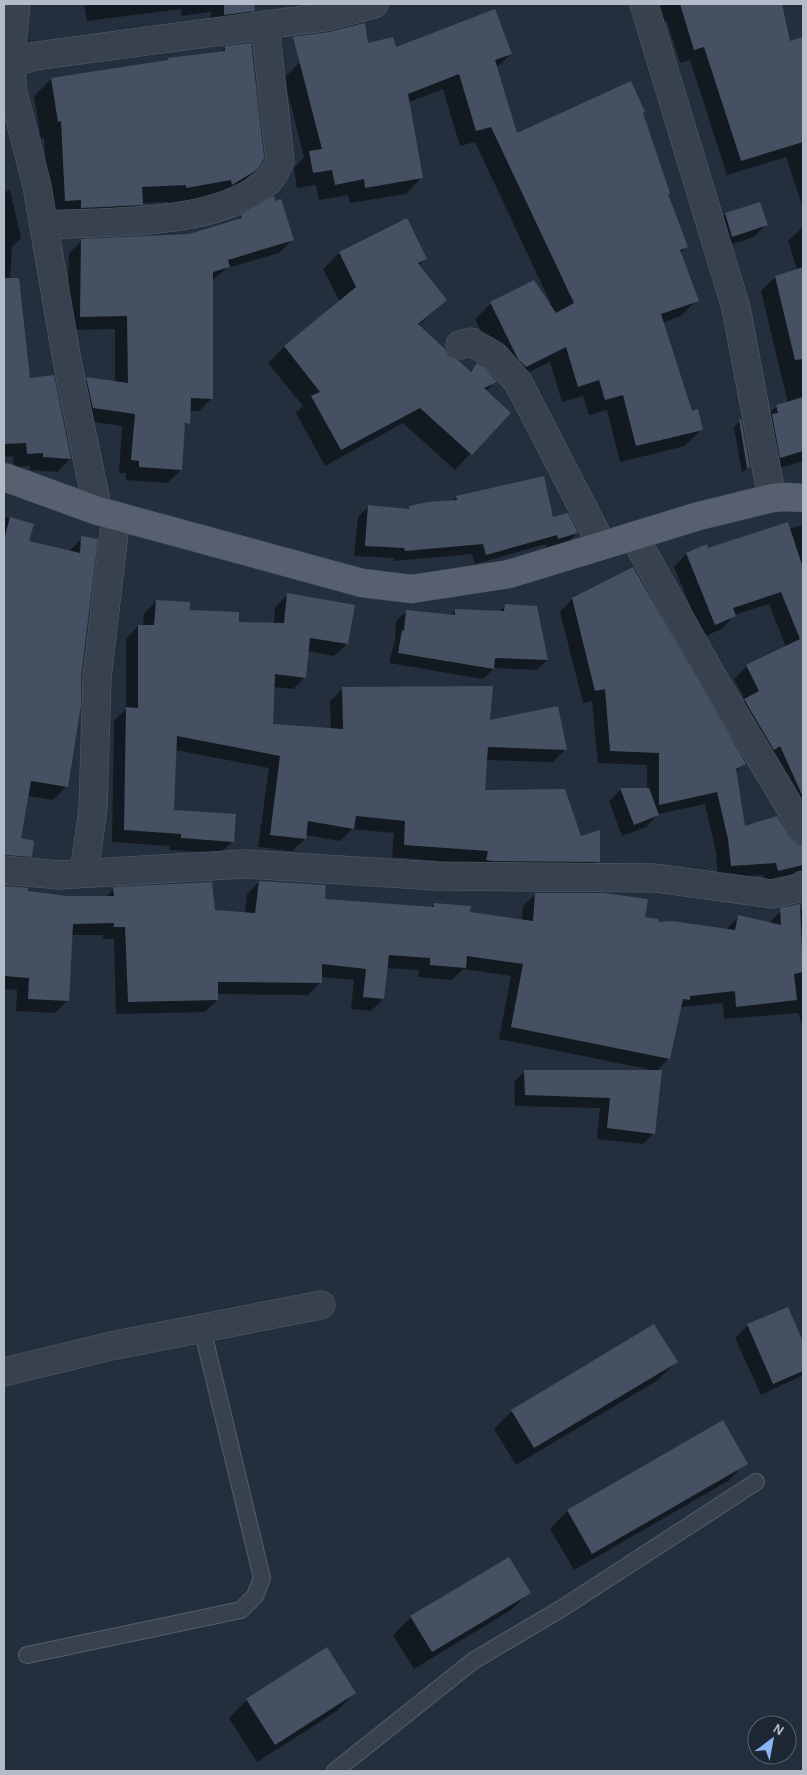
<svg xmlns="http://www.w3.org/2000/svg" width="807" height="1775" font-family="'Alegreya Sans',sans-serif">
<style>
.shadow{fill:#0007}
.building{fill:#455162}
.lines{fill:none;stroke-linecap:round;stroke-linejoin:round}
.lane-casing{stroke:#565f6c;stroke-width:18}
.street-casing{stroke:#565f6c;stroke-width:29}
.primary-casing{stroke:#414a57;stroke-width:29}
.lane{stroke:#38414e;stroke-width:16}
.street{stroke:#38414e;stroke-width:28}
.primary{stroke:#56606e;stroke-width:28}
</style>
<rect width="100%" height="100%" fill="#242f3e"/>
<path class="shadow" d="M84,4H253V10L240,24L211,28V12L182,16L181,9L87,21Z
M643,4H781L789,43L803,38V208L786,157L727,175L690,60L680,63L667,21L649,27Z
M226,47L257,168L239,186L213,196L169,205V202L142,203L124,221L48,218L44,138H41L34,96L51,79L166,62L168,59L220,53Z
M395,48L511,54L496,68L516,135L642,113L667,195L687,246L680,253L697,300L681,316L662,323L691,412L701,430L685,446L620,462L607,410L589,415L583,396L562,402L550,362L509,382L503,375L475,319L491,303L551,304L475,142L460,146L443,89L409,102L422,177L406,194L350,203L348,195L319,200L316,185L297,188L294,168L304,157L284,78L300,62Z
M10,190L21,238L12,247L9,299L29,379L70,459L57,472L30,470V466L14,467L13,456L4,457V192Z
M759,203L766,225L754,237L720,248L713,226L725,214Z
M242,216L292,240L279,253L227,268L212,281V398L199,411H189L188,423L184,428L181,470L167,483L126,480V473H119L122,426L80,420L74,391L87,378L115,382V329L67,330L69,253L82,240L190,235L237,221Z
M406,220L426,258L418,266L446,300L418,326L448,357L469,373L477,365L495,382L486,391L509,413L455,470L403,423L325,466L296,413L303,406L268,363L284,347L340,302L323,269L339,253Z
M803,227V461L766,472L762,420L777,406L788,403L761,291L775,277L797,269L788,241Z
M740,421L749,466L742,473L734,427Z
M457,497L552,518L577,533L566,544L547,548L546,544L475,564L472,554L394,561V558L354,556L358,517L368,507L407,510L409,508L452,501Z
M4,517L33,525L28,542L68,552L82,538L66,787L53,800L27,796L14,839L31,856L25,862L4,861Z
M803,525V832L732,713L745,700L734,679L747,666L786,647L769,604L734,615L722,629L703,637L674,567L686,554L706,546L708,550Z
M287,595L347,644L334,656L308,651L305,677L293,689L273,687L272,725L331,730L330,701L343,689L489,722L566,749L553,762L486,760L484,791L580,837L598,861L586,874L392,857L394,833L352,829L340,841L305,835V839L292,851L258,847L269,768L175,750L173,811L233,841L220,853L169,850L170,846L112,842L114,721L126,709V639L138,626H143L144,614L156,601L237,623L274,624L275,607Z
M572,599L744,764L736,772L744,827L789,838L795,844L803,846V874L765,883L763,875L718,878L716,852L705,804L658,814L646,827L622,836L609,801L621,789H647V765L598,763L592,701L583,703L560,612Z
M505,606L547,660L537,670L494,668L483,679L389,663L395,640L396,621L407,611L450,616L455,611L499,612Z
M259,882L323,900L431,908L435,904L469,913L522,921L523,906L536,894L644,918L658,923L726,930L739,916L768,924L781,911L803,909V1028L798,1013L724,1019L723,1003L681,1007L669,1058L657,1071L654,1133L643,1144L597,1139L600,1108L515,1106L514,1082L525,1071L652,1070L499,1039L511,976L463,969L452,980L418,977L419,970L386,968L383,999L371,1011L351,1009L354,980L320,977V983L308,995L217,994V1000L205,1012L116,1014L114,939H103V935H72L67,1001L55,1013L16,1011L17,990L4,989V887L66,897H106L114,889L214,912L245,914L247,894Z
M787,1308L803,1344V1375L761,1395L735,1338L747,1326Z
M676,1362L658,1380L516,1465L494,1429L512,1411Z
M722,1421L746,1463L728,1481L574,1570L550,1529L567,1511Z
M529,1592L511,1610L414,1669L393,1635L411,1617Z
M326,1649L354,1693L337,1711L257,1762L229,1718L247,1700Z"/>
<path class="building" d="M224,4H254L255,11L224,15Z
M680,4H782L790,41L803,37V142L741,161L704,47L694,50Z
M495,9L512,54L495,60L517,133L631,81L645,112L643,113L670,193L668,194L688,247L680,250L699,301L661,314L692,411L698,409L703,430L636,446L623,395L605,400L599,380L578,387L566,347L526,367L518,359L490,302L534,280L556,313L574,303L491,127L476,131L459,74L408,94L423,178L365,188L364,179L335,185L332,170L313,173L309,151L322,149L293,37L329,32L365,23L368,43L393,37L396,47Z
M251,43L264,158L258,169L232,185L231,180L186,188V185L142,187L143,205L81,208V200L65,201L61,121L58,122L51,78L168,60V58L225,51V46Z
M274,196L275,201L281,199L294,240L228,260L230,267L213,272V399L191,398L190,424L185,423L182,470L139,467V461L131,460L135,414L93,408L86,377L128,383L127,316L80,317L81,239L189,234L242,218L241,215Z
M760,202L768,225L732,237L725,213Z
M407,218L427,259L418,263L447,300L418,324L445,349L449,356L458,360L471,372L477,363L484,367L497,382L484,388L511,413L472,455L420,408L341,450L311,396L320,392L284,346L356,287L339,252Z
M803,267V359L795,360L775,276Z
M4,278H19L30,378L54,375L71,459L43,457V453L27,454L26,443L4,444Z
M803,397V451L780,458L772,414L778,413L776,405Z
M739,419H741L750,467L747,468Z
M544,476L553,517L568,513L578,533L558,539L557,535L486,555L483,544L405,551L404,548L365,546L368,505L409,509V506L428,502L457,500L456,496Z
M10,517L34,524L29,541L80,553L81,536L98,539L81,676V705L68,787L31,781L21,838L34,841L32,857L4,855V540Z
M788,522L803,568V797L780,746L774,750L744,699L759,691L746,665L800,639L781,592L733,608L736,616L715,625L686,553L707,544L708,548Z
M633,567L746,764L736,769L745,826L777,816L790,837L796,843L803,845V865L778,871L776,863L731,866L728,839L717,792L659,805V753L610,751L605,689L595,691L572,598Z
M287,593L355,605L348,644L310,638L306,678L275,674L273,724L343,729L342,687L493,686L490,720L558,706L567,750L488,747L485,790L565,789L581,836L600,830V862L493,861L486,860L488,851L404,845L405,821L356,816L354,829L308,821L306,839L270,835L280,756L177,736L174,810L236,814L234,842L181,838V834L124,830L126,707L138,708V625H154L156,600L190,602V610L239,612V622L284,623Z
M505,604L537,606L548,660L495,658L494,669L398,653L402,630L404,631L406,610L455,615V609L504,611Z
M620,788H649L659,815L634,825Z
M259,881L326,885L325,899L434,907V903L471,906L470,912L533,921L535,893H603L648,899L645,917L658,919L659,922L672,921L735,930L738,915L781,925L780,908L800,904L803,972L794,974L797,1000L736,1007L735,991L690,996V1000L683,999L670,1059L511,1027L523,964L467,956L466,968L430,965V958L389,955L384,999L363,997L366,969L322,964V983L218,982V1000L128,1002L125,927H114V923L73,924L69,1001L28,999L29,978L4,976V886L28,888V891L67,896H114L113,887L212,882L215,910L255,913Z
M524,1070H662L655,1134L607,1128L610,1098L525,1095Z
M788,1307L803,1341V1371L773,1384L747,1324Z
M654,1324L678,1362L534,1448L511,1410Z
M723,1420L748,1464L592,1554L567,1510Z
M509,1557L531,1593L432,1652L410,1616Z
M327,1647L356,1693L275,1745L246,1699Z"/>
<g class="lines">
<defs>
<path id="lane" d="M27,1655L241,1610L255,1596L262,1578L202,1328
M335,1771L473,1661L564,1607L756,1482"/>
<path id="street" d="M16,4L10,63L13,92L37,186L68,366L98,511
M644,4L736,308L772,498
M10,63L36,56L325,17L374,4
M44,225C111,221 215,227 268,181C274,176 277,167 280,161L265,25
M460,345L471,342L494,355L518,382L602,545
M634,536L713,678L803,829
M4,870L59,875L245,864L436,876L655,878L772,894L799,888L803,885
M84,873L93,809L97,678L116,516
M4,1372L111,1346L321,1305"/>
<path id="primary" d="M4,477L98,511L362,583L412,589L509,574L699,516L772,498L785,497L803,498"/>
</defs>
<use href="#lane" class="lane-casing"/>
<use href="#street" class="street-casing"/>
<use href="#primary" class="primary-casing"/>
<use href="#lane" class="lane"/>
<use href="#street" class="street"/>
<use href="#primary" class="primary"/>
</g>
<rect width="807" height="1775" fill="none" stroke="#b4bcc9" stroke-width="10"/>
<g transform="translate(772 1740) rotate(32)"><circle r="24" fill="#1d2633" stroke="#59626f"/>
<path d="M0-4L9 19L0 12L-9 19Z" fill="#8ab4f8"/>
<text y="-8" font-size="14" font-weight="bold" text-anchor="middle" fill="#b4bcc9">N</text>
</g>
</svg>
